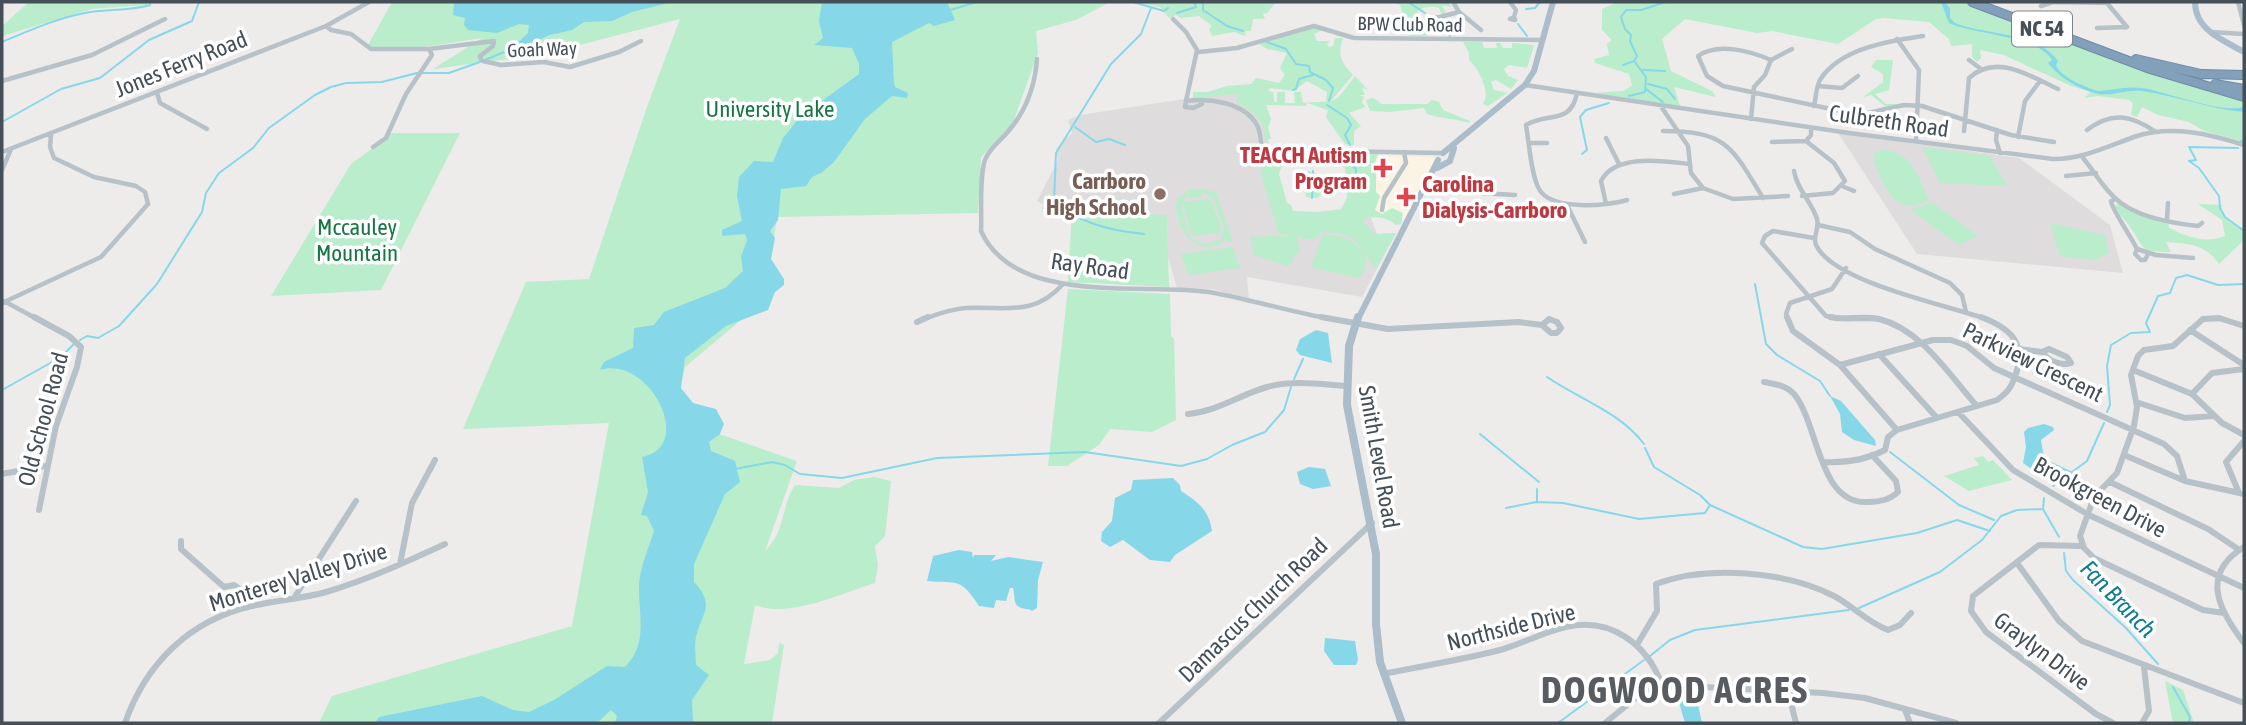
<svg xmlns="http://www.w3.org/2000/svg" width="2246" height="725" font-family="'Asap Condensed',sans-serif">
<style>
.commercial{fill:#fbf3e3}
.education{fill:#dfdcdd}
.green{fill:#b9edcb;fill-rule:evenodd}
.water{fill:#86d8e9}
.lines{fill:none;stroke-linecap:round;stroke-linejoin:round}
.stream{stroke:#86d8e9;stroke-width:2}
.highway-casing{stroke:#6e8ba6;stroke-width:10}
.minor-far1{stroke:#b7c1c8;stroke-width:4.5}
.minor{stroke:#b7c1c8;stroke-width:6}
.major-far1{stroke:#abbccb;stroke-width:6}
.major{stroke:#abbccb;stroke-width:8}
.highway{stroke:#83a0ba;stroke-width:8}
.health-dot{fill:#e0444e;stroke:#fff;stroke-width:2.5}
.education-dot{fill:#8d6e63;stroke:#fff;stroke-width:2.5}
.labels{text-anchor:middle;stroke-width:7;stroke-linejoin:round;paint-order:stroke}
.far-street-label{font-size:19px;fill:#444f58;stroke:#fff}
.shield{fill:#fff;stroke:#7c848a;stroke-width:2}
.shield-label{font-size:21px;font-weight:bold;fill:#444f58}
.street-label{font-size:23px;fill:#444f58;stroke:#fff}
.park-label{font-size:23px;fill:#177744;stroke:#fff}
.health-label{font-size:23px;font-weight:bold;fill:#be3a42;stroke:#fff;text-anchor:end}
.education-label{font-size:23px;font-weight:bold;fill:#785e54;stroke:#fff;text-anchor:end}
.water-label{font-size:24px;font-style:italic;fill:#0e7c93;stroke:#fff}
.near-district-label{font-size:37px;font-weight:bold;letter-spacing:2px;fill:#585c60;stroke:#fff}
</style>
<rect width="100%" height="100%" fill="#eeebeb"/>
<path class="commercial" d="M1369,155L1436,157L1437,159L1405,218H1371Z"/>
<path class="education" d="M1256,88L1286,219L1371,218L1377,234L1396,233L1362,297L1247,277L1249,300L1213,289L1177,288L1168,257L1167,216L1042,209L1043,204L1037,201L1058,160L1056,148L1072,133L1068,120L1080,115Z
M1838,133L2019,158L2110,225L2123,273L1917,254Z"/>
<path class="green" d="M29,2H147V5L92,9L2,36V26Z
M392,2H1110L1076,20L1036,31L1038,53L1012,125L981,157L978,213L777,217L765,300L685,367L679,391L719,434L797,461L765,551C786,531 780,508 795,485L839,488L854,480L874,477L891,481L885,536L875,546L878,565L875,583C842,593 788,619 755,605L744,664L770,660L778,653L779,643L784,645L772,723H319L332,696L572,626L609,423L463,429L526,282L589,279L648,104L680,19L545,54L433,69L482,38L411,49L367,47Z
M1135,2H1276L1267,13L1263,14L1265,19H1253L1251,31H1246L1245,36L1234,32L1212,36L1209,29L1212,26L1199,16L1181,18L1176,15L1169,18L1160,7Z
M1391,2H1448L1452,7L1441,5L1446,12L1442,15L1439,8C1429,5 1419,7 1414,17L1427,19L1418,22L1422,26L1430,25L1427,36H1408L1412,33V24L1404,17L1400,5Z
M1618,2H1966L2138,70L2244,99V142L2204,131L2189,122L2158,115L2142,107L2137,117L2131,115L2133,103L2129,100L2098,96L2084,98L2091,92L2071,86L2004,55L1980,50L1981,58L1977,62L1972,57V44L1951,46L1949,39L1929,22L1884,18L1876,19L1838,44L1772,31L1757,33L1685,19L1662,39L1671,71L1712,91L1716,97L1674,87L1680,106L1594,93L1624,91L1632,85L1629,74L1595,63L1594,59L1609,55L1607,44L1612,40L1602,30V9Z
M1308,28L1325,29L1314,34L1317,41H1330L1327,44L1329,47L1333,46L1335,38H1343C1337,55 1341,62 1353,75L1331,101H1326L1327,92L1307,81L1294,91L1270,88L1268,91L1273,92L1274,102H1277V92H1285V103H1295L1294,92H1301L1303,103C1341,100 1332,106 1355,76L1368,90L1362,88L1365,95H1359L1364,97L1362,103L1366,107L1349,113L1361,126L1354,131V145L1345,144L1326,117L1328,110L1307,103L1306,106L1266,105L1271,119L1268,128L1271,138L1265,142C1266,121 1254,111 1236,102L1239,94L1193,98V92H1208L1227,86L1251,84L1256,78L1279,83L1285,75L1280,68L1287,53L1267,49L1259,44Z
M1463,42H1482L1484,48H1497L1496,43H1500L1503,48H1512V43L1534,45L1527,68L1509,65L1504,69L1508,76L1518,80L1511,89L1496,80L1491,82L1494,90L1507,93L1488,106L1483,104C1491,92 1479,69 1469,60V53Z
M1876,60H1893L1889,90L1875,94L1886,104H1899L1886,107L1871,95L1863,97L1883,82V74L1871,67Z
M1373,98L1382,104H1427L1432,100L1439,102L1443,110L1470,121L1469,123C1454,118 1441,119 1427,114L1424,108L1390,112L1370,111L1366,100Z
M386,133H460L381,290L271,296L351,164L384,140Z
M1922,147L1990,156L2007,186L1940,183Z
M1882,150C1912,151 1918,177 1929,200C1894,219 1884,186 1873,159L1875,152Z
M1278,153L1316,156V160L1303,157L1284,159L1279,174L1287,203L1291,205L1293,211L1319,212L1341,209L1347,198L1345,168L1330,158L1331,154H1378L1373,167L1376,175V192L1380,196L1375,210L1382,214L1392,208L1403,213L1401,224L1396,225C1388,217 1377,217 1366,218L1363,222L1376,234L1396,233L1376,269C1355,246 1362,232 1321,232L1315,239H1303L1297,235L1300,253L1294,256L1291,264L1287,266L1254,255L1250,237L1297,235L1279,234L1260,172L1269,157Z
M1309,171L1322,176L1325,191L1317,198L1306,197L1304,178Z
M1201,189L1216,192L1233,242H1228L1227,238C1199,264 1172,227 1177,199L1188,190ZM1202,192L1213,198L1224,228L1221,239C1211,245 1200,245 1190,237L1181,205L1187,194L1189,198L1203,196Z
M1211,199L1222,232L1192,236L1182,202Z
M1932,202L1933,203L1978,236L1959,245L1913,212L1928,204L1912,211L1910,210Z
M2118,203L2168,222L2169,228C2188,237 2204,244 2225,236L2222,220L2198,204L2223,205L2221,209L2229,222L2244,229V240L2219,264C2205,244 2190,244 2166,242L2171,252C2135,251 2147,249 2128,224C2124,218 2118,214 2115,206Z
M1072,211L1167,215L1169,287L1068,282Z
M2050,223L2105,235L2109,253L2094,260L2060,256Z
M1323,234C1342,235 1360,241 1366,260L1365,269L1359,278L1311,267Z
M1233,247L1240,268L1188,275L1181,254Z
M1068,289L1170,294L1171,337L1174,338L1176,420L1152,432L1110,429L1099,445L1067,466H1048Z
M1983,456L1988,462L1993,460L2012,480L1969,491L1944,476L1979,465L1974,458Z
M2165,681L2183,690L2194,723H2173Z"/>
<path class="water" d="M454,2H673L632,12L612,21L584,22L572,30L550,35L522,47L515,45L528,33L529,25L519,24L497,33L468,30L464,25L465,18L453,15Z
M822,2H947L955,20L934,26L929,23L892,42L894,83L895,87L908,93L907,98L892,96L865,119L834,162L821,173L812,177L806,186L781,189L778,220L770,231L775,238L771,259L784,279V285L775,292L768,310L726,326L685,358L681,388L693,403L716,409L724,424L720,434L709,442L711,451L735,461L740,482L725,494L694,564V582C716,606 702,612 696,637C694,646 696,657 696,665L709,675L692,700L693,723H615L617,716L611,710L597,723H375L379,717L482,696L513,710L529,712L554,700L607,666L625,667C649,643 638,614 639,584C640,567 649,548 654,531L647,516L641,515L648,492L642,457C696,447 650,355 600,370L604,362L633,348L634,328L654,325L664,312L725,288L743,271L741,257L747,240L745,234L722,236V230L742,221L737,196L739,177L754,161L773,162L783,138L801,116L859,74V64L852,48L814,45L823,38L819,21Z
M1941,2H1945L1950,8V18L1955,23C1984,35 2039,32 2058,61L2056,65C2060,77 2085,87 2098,91C2112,90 2126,86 2142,88C2168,92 2221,114 2244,107V112C2209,109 2177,96 2142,91C2128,89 2112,96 2099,94C2082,91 2058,77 2048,63L2052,60C2037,35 1975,35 1949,23Z
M1316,330L1328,333L1332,363L1300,355L1296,350L1300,339Z
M1830,396L1841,401L1875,440L1876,446L1854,440L1842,432L1840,414Z
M2044,424L2053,427L2054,430L2041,440L2044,457L2043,467L2033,470L2023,463L2026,447L2024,432L2028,428Z
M1309,467L1325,469L1331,486L1313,489L1300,484L1297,472Z
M1173,478L1180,485L1181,491C1198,502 1209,510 1212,531L1175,555L1170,562L1150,560L1123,540L1110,547L1101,541L1102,532L1112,521L1115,498L1131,490L1133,480Z
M959,550L972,552L973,558L974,555H996L991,561L1008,557L1043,562L1038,580L1037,608C1027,614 1037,610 1026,609C1012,607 1016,601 1013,588H1010L1006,601L996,600L994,608L979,606C960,577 959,584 927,581L933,556Z
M1325,638L1355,641L1358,660L1356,665H1334L1324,651Z
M1678,699L1697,700L1702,723H1685Z"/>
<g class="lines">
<path class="stream" d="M1133,2L1164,11L1168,8
M1203,2V10L1227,26L1243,31
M1408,2L1425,13
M1526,9L1535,8L1540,2
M950,10L977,2
M1177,13L1196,7L1194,2
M1437,22L1450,36
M1518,24L1527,36
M2,42C30,30 60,17 90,12C110,9 130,11 150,5V2
M1267,42L1286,49L1296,64L1309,66L1310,72L1326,80L1333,88L1329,101
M485,60L519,46
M1623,65L1634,61
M1643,70L1665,71
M1648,84L1667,89L1675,99
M1646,89L1663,102
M1293,90L1296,89L1299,79L1313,75
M1629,96L1645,92L1646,77L1634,61L1637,56L1630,41L1631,35L1625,29L1621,17L1626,10H1641L1666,2
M1327,105L1347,118L1351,125L1345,135L1350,145
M2,122L61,89L100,78L149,40L192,21L199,2
M1075,127L1096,142L1109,139L1125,145
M2241,141L2244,140
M2238,148L2189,147L2196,160L2189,161L2199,168L2219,196L2220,208L2225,217L2244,231
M1582,154L1587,150L1580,117L1586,110L1609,103
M1352,156L1350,164L1356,169L1355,188
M1335,157L1351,158
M1312,198L1313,171
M1144,234C1113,231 1077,223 1054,201L1056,153L1111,64L1141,34L1151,8
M1755,284L1766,344L1777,355L1820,381L1830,396
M80,340L87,336L98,338L119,326L157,284L202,212L206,193L219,173L253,148L269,128L315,95L331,87L346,83L382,82L417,73H449L480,62
M1547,377C1579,399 1620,412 1644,444
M1294,379L1303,359
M2,390L61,357L74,344
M2107,412L2110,405L2107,366L2111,345L2131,333L2150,332L2146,323L2158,296L2170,293L2176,278L2187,275L2218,285L2244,284
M1480,434L1539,482
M1645,448L1654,467L1700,495L1710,505L1803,547L1822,549L1917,533L1957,520L1990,531
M1890,452L1959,505L1994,520
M2051,463L2072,473
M735,469L772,462L785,465L800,474L842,478L937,458L1085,452L1181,466L1207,459L1232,445L1265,432L1284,410L1291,387
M2053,486L2087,461L2104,423
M1537,489V502
M2044,498L2043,509L2059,537
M1506,508L1536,502L1563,503L1639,519L1705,513L1710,505
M2064,553L2066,571L2073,580L2126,628L2158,664
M1859,608L1940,572L1982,540L2001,516L2017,510L2043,509
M1650,656L1670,640L1695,630L1849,610
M2173,687L2190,717L2189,723
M1558,723L1644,660"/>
<defs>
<path id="highway" d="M1972,2L2150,69L2244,97
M2136,59L2201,74L2244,75
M2215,84L2244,89"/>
</defs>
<use href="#highway" class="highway-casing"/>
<path class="minor-far1" d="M1453,2L1459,12L1481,30
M1510,2L1516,10L1514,17
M2238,2L2244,25
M2107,3L2127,27
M2041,6L2053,2L2108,3
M1432,17H1435V20L1431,19Z
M1514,17L1515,20L1510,19Z
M1436,18L1459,12
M1173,19L1186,32L1197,50L1186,101
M326,26L331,30L351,34L371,49H429L432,55L406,94L386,138L373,147
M2097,28L2127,27
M2210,32L2244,34
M1897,39L1919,70L1916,142
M429,49L494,41
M1199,52L1237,48L1314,26L1354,38L1543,40
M1037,59C1035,87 1025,113 1006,134C999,142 989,149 985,160C979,177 982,212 981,231C1015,307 1144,282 1209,292C1250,299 1290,312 1331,319
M481,60L480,56L493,46L494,41
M1771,60C1750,51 1718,42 1698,56L1707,76L1723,86L1859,115L1904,105L1922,106L2011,135L2054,142
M1969,60L1981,69
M483,61L501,65L544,62L570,67L619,52L641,41
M2,81L92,55L165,19
M1525,85L1849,133L2053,159C2084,159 2108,146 2137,136C2172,125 2210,134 2244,145
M1818,86L1842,88L1858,76
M157,93L160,103L207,129
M1577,93C1571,125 1548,112 1526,125C1529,142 1531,175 1539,189C1551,211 1607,206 1627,200
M1186,101C1209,98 1244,102 1257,125C1261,132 1260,140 1262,147
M1186,101L1185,107L1193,108L1202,104
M1660,105L1688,146L1691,173L1703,188L1733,199L1788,196
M1814,106C1816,98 1816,87 1820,80C1840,48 1890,41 1923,36
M1751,119L1754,87L1765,75L1771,60L1792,49
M1997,130L1996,140L2000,153
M2087,130C2112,111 2131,115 2156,132
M1663,131C1727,131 1732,147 1763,198
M1964,131L1969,78C1996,53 2030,76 2058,89
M2018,137L2025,101L2040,81
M1606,138L1619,164
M1772,142L1806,141L1811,135V128
M1530,143H1547
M1257,146L1253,149L1256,153L1270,151
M1257,147L1279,150L1440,153
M2,152L326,26L369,2
M2083,158C2094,171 2102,186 2114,197C2134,217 2171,223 2198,226L2202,223
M2,170L11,149
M1794,171C1797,190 1812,202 1817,219C1820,228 1812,237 1816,245C1834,283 1948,305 1986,319
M2066,176L2096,173
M1426,186L1444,191L1515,195
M1844,187L1854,191
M1674,194L1703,188
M1802,196L1833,193L1845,181L1834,163L1806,141
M2116,199L2111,201C2111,208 2132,238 2137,249L2156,255L2193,258
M1606,204L1601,181C1615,153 1664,161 1690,164
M1567,205L1585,242
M1382,210L1384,198L1406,163L1404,152
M2167,219L2168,203
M1818,225L1850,232L1875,249L1950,283L1962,295L1966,312
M1814,238L1773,231L1765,236L1762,243L1826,316L1845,319
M2137,249L2135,254L2141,260H2145L2148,254
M4,301L37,319
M2,303L101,257L148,204L145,192L136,186L94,177L54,158L50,147L51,135
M924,319C937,314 952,309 966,308C1005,306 1034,317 1063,284
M1788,319L1786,314L1790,303L1832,289L1846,268
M1846,319H1880
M2204,319H2222"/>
<path class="minor" d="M34,317L69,336L81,347L77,367L56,426L39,510
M1321,317L1388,329L1519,322L1542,325
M1787,317L1793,331L1840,365L1897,430
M1830,317C1846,321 1863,315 1879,319C1921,329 1950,376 1977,406
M1549,319L1557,322L1561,328L1557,333H1551L1542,325Z
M917,322L928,317
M2190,330L2244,365
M2019,349L2042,352
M2049,349L2067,357L2071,363C2060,366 2049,361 2042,352Z
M1879,354L1937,418
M1840,365L1933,340H1951L1967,346L1994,368L2164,444L2177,456L2185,481
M2133,370L2192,394L2222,423L2244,435
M1764,382C1774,384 1786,385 1794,394C1819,424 1818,505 1868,502C1879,502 1890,500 1898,492L1896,481L1872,455
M2192,394L2212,373L2244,369
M2136,402L2185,418L2214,416
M1958,412L2013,470L2087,514L2244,588
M1188,414C1218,411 1239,395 1267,387C1292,380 1319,384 1345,386
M2124,455L2185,481L2244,494
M1824,462C1845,463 1866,460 1885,450L1888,437L1897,430L1997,400C2008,392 2011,388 2016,374C2026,342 2010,328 1981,317
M2,474L45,466
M2110,482L2208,529L2238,549
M2239,493L2226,462L2244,441
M181,541V549L224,587L234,585L242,591L237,610
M2082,546L2039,545L1973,596L1971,611L1986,632L2096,714L2113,723
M2244,547C2200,574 2218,609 2244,643
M2017,563L2059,621L2082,641L2244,703
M400,564L412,503L435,460
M294,598L356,501
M2224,613L2203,610L2094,558L2084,548L2080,536L2094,497L2117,473L2134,426L2137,407L2131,375L2138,356L2144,350L2173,346L2203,319L2219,318L2244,326
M1638,643L1657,611L1656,584C1707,565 1785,571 1834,596C1853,606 1867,622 1888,630L1900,625L1911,613
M1383,674C1422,666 1461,660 1500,650C1522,644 1543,632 1566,627C1611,617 1647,644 1662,685
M1788,691L1796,723
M1905,710L1910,723
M125,723C146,663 190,620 252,606C277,600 302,599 326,592C367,580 406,562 445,544
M1159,723L1372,523
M1605,723L1643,692L1662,685L1823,693L1865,698L1956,723
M2142,723L2149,711L2144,667"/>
<path class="major-far1" d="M2195,2C2195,30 2223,40 2244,52
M1443,153L1525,85L1534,71L1553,2
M1437,168L1450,161L1454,148
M1358,319L1438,160"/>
<path class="major" d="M1358,317L1349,346L1347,405L1376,554V624L1380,662L1402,723"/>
<use href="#highway" class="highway"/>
</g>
<g class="health-dot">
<path d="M1379.5 157.5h7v7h7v7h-7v7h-7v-7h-7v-7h7z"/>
<path d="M1402.5 186.5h7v7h7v7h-7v7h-7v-7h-7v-7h7z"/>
</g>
<circle class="education-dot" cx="1160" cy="194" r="7"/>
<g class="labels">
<g class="far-street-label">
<text transform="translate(1410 24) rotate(1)" y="7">BPW Club Road</text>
<text transform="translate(542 49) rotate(-2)" y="7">Goah Way</text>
</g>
<rect class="shield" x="2012" y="11.5" width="60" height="35" rx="5"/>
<g class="shield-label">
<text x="2042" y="36">NC 54</text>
</g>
<g class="street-label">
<text transform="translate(181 64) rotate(-22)" y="8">Jones Ferry Road</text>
<text transform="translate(1889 121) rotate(8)" y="8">Culbreth Road</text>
<text transform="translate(1090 266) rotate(8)" y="8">Ray Road</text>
<text transform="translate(2033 362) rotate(26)" y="8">Parkview Crescent</text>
<text transform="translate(43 419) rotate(-75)" y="8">Old School Road</text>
<text transform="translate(1379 457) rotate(80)" y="8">Smith Level Road</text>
<text transform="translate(2100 497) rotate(28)" y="8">Brookgreen Drive</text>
<text transform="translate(298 577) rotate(-17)" y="8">Monterey Valley Drive</text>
<text transform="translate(1253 610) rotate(-44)" y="8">Damascus Church Road</text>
<text transform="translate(1511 627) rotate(-14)" y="8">Northside Drive</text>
<text transform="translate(2042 651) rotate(37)" y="8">Graylyn Drive</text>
</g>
<g class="park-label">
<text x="770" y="117">University Lake</text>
<text x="357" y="235">Mccauley<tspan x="357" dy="26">Mountain</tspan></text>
</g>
<g class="health-label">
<text x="1367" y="163">TEACCH Autism<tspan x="1367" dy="26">Program</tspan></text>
<text x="1422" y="192" text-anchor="start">Carolina<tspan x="1422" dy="26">Dialysis-Carrboro</tspan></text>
</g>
<g class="education-label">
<text x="1146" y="189">Carrboro<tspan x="1146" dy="26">High School</tspan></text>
</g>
<g class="water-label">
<text transform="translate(2118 599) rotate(46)" y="8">Fan Branch</text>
</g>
<g class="near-district-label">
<text x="1675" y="703">DOGWOOD ACRES</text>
</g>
</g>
<rect width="2246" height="725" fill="none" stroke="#444f58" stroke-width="7"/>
</svg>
